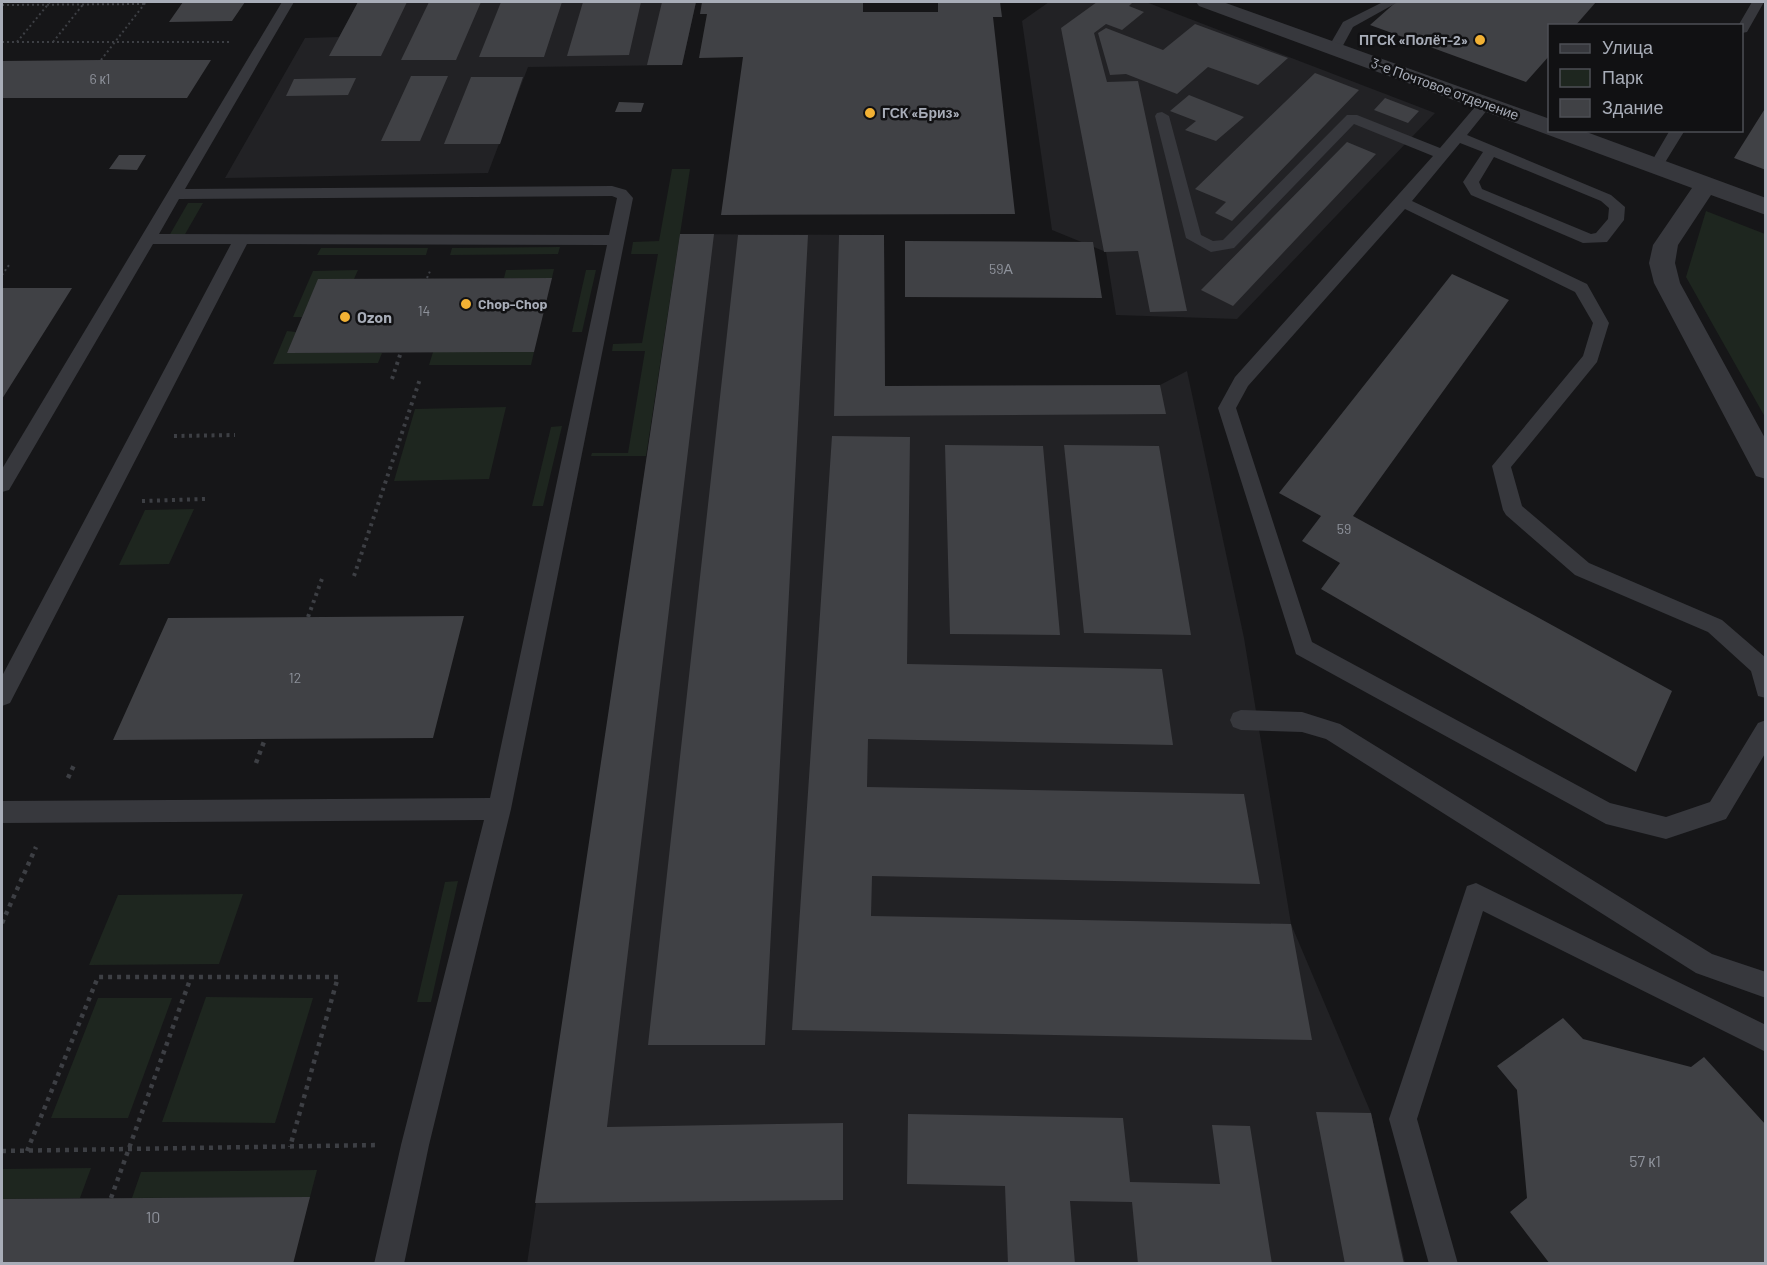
<svg xmlns="http://www.w3.org/2000/svg" width="1767" height="1265" font-family="Barlow,sans-serif">
<style>
.built{fill:#222225}
.green{fill:#1e261f}
.building{fill:#404145}
.lines{fill:none;stroke-linecap:round;stroke-linejoin:round}
.path-far2{stroke:#3d3f44;stroke-width:2;stroke-dasharray:2 3;stroke-linecap:butt}
.path-far1{stroke:#3d3f44;stroke-width:4;stroke-dasharray:3 4.5;stroke-linecap:butt}
.path{stroke:#3d3f44;stroke-width:4.5;stroke-dasharray:4 5;stroke-linecap:butt}
.lane{fill:#37383d;fill-rule:evenodd}
.street{fill:#37383d;fill-rule:evenodd}
.poi-dot{fill:#f2b134;stroke:#111113;stroke-width:2}
.labels{text-anchor:middle;stroke-width:5;stroke-linejoin:round;paint-order:stroke}
.far-poi-label{font-size:14px;font-weight:bold;fill:#a8adb8;stroke:#111113;text-anchor:start}
.number-label{font-size:14px;fill:#8e929b}
.far-street-label{font-size:14px;fill:#a8adb8;stroke:#111113}
.poi-label{font-size:16px;font-weight:bold;fill:#a8adb8;stroke:#111113;text-anchor:start}
.near-number-label{font-size:16px;fill:#8e929b}
</style>
<rect width="100%" height="100%" fill="#161618"/>
<path class="built" d="M358,2H696L682,65L528,67L488,173L225,178L305,38L339,37Z
M1049,2H1146L1435,113L1237,319L1116,315L1106,252L1052,230L1022,21Z
M680,234L884,235L885,386L1160,385L1187,371L1244,638L1291,924L1371,1113L1405,1263L527,1264Z"/>
<path class="green" d="M672,169H690L646,456H591L592,453H628L645,351H612L613,344L642,343L658,254H631L633,242L659,241Z
M188,203H203L184,236H169Z
M1706,211L1765,234V417L1686,277Z
M560,247L558,254L450,255L452,248Z
M321,248H428L426,255H317Z
M554,269L552,278H504L506,270Z
M358,270L354,279H319L302,317H293L313,271Z
M586,270H596L582,332H572Z
M287,331L296,332L287,353H382L378,363L273,364Z
M433,352H534L531,365H429Z
M506,407L489,479L394,481L415,409Z
M562,426L543,506H532L551,427Z
M194,509L169,564L119,565L145,510Z
M458,881L431,1002H417L445,882Z
M243,894L219,964L89,965L118,895Z
M206,997L313,998L275,1123L162,1122Z
M98,998H172L128,1118H51Z
M91,1168L80,1198L2,1199V1169Z
M317,1170L310,1197L132,1198L141,1172Z"/>
<path class="building" d="M183,2H245L232,21L169,22Z
M358,2H407L381,56H329Z
M429,2H481L456,60H401Z
M501,2H562L544,57H479Z
M583,2H641L629,55L567,56Z
M662,2H696L682,65H647Z
M702,2H863V12H938V2H1000L1002,17H993L1015,214L721,215L743,57L699,58L707,14H700Z
M1097,2H1133L1129,6L1144,12L1122,30L1106,24L1094,33L1107,82L1138,81L1187,311L1150,312L1138,251L1104,252L1061,28Z
M1396,2H1596L1575,26H1550V55L1526,82L1370,25Z
M1195,24L1288,58L1258,85L1208,67L1177,94L1126,74L1110,75L1098,33L1106,28L1163,50Z
M101,60H211L187,98H2V61Z
M1315,73L1359,90L1232,221L1215,213L1226,202L1195,189Z
M411,76H448L420,141H381Z
M471,77H523L500,144H444Z
M356,78L348,95L286,96L294,79Z
M1189,95L1244,117L1216,141L1185,130L1196,121L1170,111Z
M1385,98L1419,111L1408,123L1374,110Z
M619,102L644,103L641,112H615Z
M1766,107V170L1734,158Z
M1347,142L1376,154L1233,306L1201,290Z
M119,155H146L137,170L109,169Z
M680,234H714L607,1127L843,1123V1200L535,1203Z
M738,235H808L765,1045H648Z
M839,235H884L885,386L1160,385L1166,414L834,416Z
M905,241L1093,242L1102,298L905,297Z
M1452,274L1509,300L1353,516L1672,691L1636,772L1321,589L1340,563L1302,541L1321,516L1279,493Z
M552,278L534,352L287,353L318,279Z
M2,288H72L2,399Z
M832,436L910,437L907,664L1162,669L1173,745L868,739L867,787L1244,794L1260,884L872,876L871,916L1291,924L1312,1040L792,1030Z
M945,445L1043,446L1060,635L950,634Z
M1064,445L1159,446L1191,635L1084,633Z
M464,616L433,738L113,740L168,618Z
M1563,1018L1583,1039L1691,1067L1704,1057L1766,1125V1264H1550L1510,1212L1527,1198L1517,1090L1497,1066Z
M1316,1112L1371,1113L1404,1264H1345Z
M908,1114L1123,1118L1130,1182L1220,1184L1212,1125L1250,1126L1272,1264H1138L1132,1202L1070,1201L1075,1264H1008L1005,1186L907,1184Z
M310,1197L293,1264H2V1199Z"/>
<g class="lines">
<path class="path-far2" d="M2,5L144,4
M2,42H232
M17,42L50,2
M53,42L85,2
M101,60L146,2
M2,275L9,265
M427,278L431,269"/>
<path class="path-far1" d="M392,379L401,352
M174,436L235,435
M142,501L205,499
M354,576L420,379
M308,617L323,576"/>
<path class="path" d="M256,763L265,739
M68,778L74,765
M2,923L36,847
M2,1151L379,1145
M27,1151L98,977H191
M111,1198L191,977H338L290,1147"/>
<path class="lane" d="M282,2H294L185,189L612,186L626,190L633,198L511,809L429,1145L404,1264H374L401,1145L484,820L2,823V801L490,798L607,245L247,244L10,703L2,706V676L231,244H153L9,490L2,492V469ZM612,196L617,198L609,235L159,234L179,199Z
M1383,2H1398L1353,27L1340,51H1330L1328,48L1343,22Z
M1752,2H1764L1747,32L1742,33V26H1738Z
M1485,100L1492,104L1467,135L1611,195L1625,207L1624,220L1607,242L1583,243L1471,195L1463,182L1483,152L1460,143L1412,201L1587,284L1609,323L1597,362L1511,467L1522,506L1589,563L1722,620L1766,658V698L1758,696L1751,671L1708,632L1575,575L1506,515L1503,510L1492,466L1583,356L1593,323L1575,292L1405,209L1248,386L1236,408L1312,642L1610,803L1666,817L1710,802L1758,723L1766,720V752L1726,819L1666,839L1606,824L1296,654L1218,408L1235,377L1433,156L1354,124L1234,248L1211,252L1186,238L1155,116L1157,113L1162,112L1169,116L1201,235L1213,241L1223,240L1347,115H1357L1440,148L1480,101ZM1494,157L1601,201L1609,208L1608,219L1596,233L1591,234L1482,189L1479,182Z
M1670,130H1685L1661,169H1651L1649,166Z
M1241,710L1302,712L1340,724L1712,954L1766,972V998L1696,973L1326,739L1302,732L1241,730L1233,727L1230,720L1233,713Z
M1476,883L1766,1025V1052L1483,911L1417,1119L1458,1264H1429L1389,1119L1464,895L1467,886Z"/>
<path class="street" d="M1196,2H1223L1550,119V130H1581L1766,198V215L1711,195L1678,245L1675,263L1680,283L1766,440V479L1756,476L1654,283L1649,263L1653,245L1692,188L1199,6Z"/>
</g>
<g class="poi-dot">
<circle cx="1480" cy="40" r="6"/>
<circle cx="870" cy="113" r="6"/>
<circle cx="466" cy="304" r="6"/>
<circle cx="345" cy="317" r="6"/>
</g>
<g class="labels">
<g class="far-poi-label">
<text x="1468" y="45" text-anchor="end">ПГСК «Полёт-2»</text>
<text x="882" y="118">ГСК «Бриз»</text>
<text x="478" y="309">Chop-Chop</text>
</g>
<g class="number-label">
<text x="100" y="84">6 к1</text>
<text x="1001" y="274">59А</text>
<text x="424" y="316">14</text>
<text x="1344" y="534">59</text>
<text x="295" y="683">12</text>
</g>
<g class="far-street-label">
<text transform="translate(1445 89) rotate(20)" y="5">3-е Почтовое отделение</text>
</g>
<g class="poi-label">
<text x="357" y="323">Ozon</text>
</g>
<g class="near-number-label">
<text x="1645" y="1167">57 к1</text>
<text x="153" y="1223">10</text>
</g>
</g>
<rect width="1767" height="1265" fill="none" stroke="#a8adb8" stroke-width="6"/>
<rect x="1548" y="24" width="195" height="108" fill="#111113" stroke="#4d4f55" stroke-width="1.5"/>
<rect x="1560" y="44" width="30" height="9" fill="#37383d" stroke="#4d4f55" stroke-width="1.5"/>
<text x="1602" y="54" font-size="18" fill="#a8adb8">Улица</text>
<rect x="1560" y="69" width="30" height="18" fill="#1e261f" stroke="#4d4f55" stroke-width="1.5"/>
<text x="1602" y="84" font-size="18" fill="#a8adb8">Парк</text>
<rect x="1560" y="99" width="30" height="18" fill="#404145" stroke="#4d4f55" stroke-width="1.5"/>
<text x="1602" y="114" font-size="18" fill="#a8adb8">Здание</text>
</svg>
